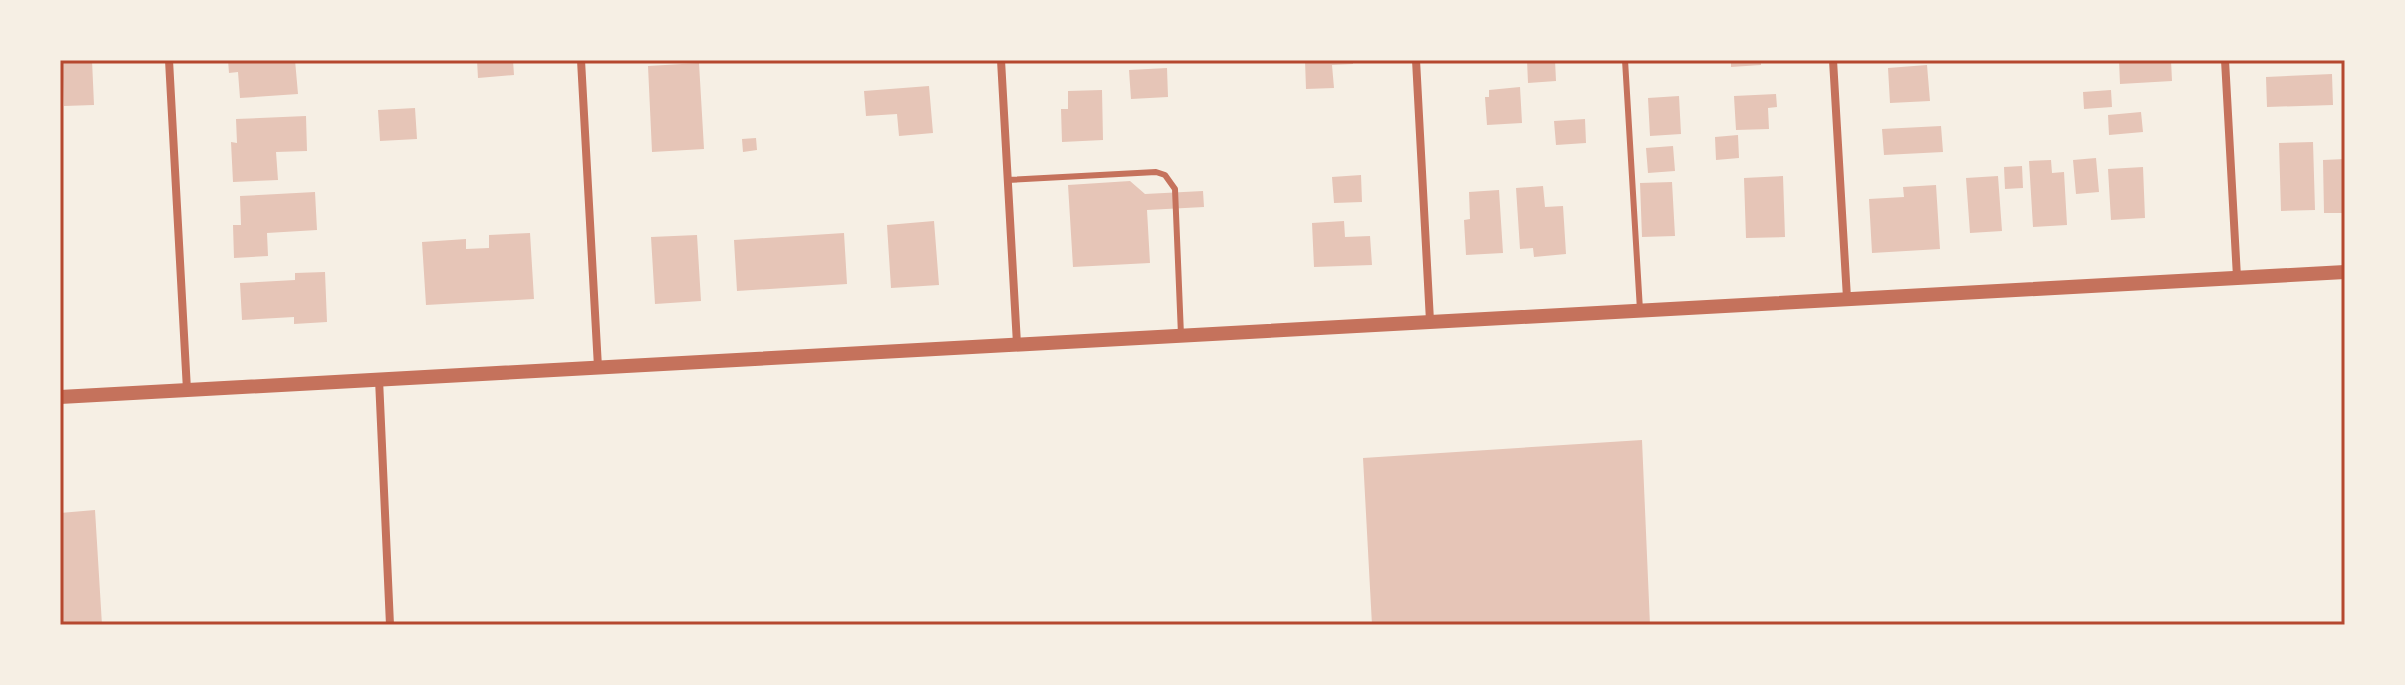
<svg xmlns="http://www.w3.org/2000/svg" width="2405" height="685" font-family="Ubuntu,sans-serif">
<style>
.building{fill:#e6c5b7}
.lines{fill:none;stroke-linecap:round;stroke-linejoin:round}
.service{stroke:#c5725c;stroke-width:6}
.minor{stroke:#c5725c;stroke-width:8}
.tertiary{stroke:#c5725c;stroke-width:14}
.neatline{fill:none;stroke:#b5482f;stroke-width:3}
</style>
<rect width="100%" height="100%" fill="#f6efe4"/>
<path class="building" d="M60,60H92L94,105L64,106L63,78H60Z
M228,60H295L298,94L240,98L238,72L229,73Z
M477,60H513L514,75L478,78Z
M1305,60H1353V64L1332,65L1334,88L1306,89Z
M1527,60H1555L1556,81L1528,83Z
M1731,60H1761V65L1731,67Z
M2119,60H2171L2172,81L2120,84Z
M699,63L704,149L652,152L648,66Z
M1927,65L1930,101L1890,103L1888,68Z
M1167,68L1168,97L1131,99L1129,70Z
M2332,74L2333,105L2267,107L2266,77Z
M929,86L933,133L899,136L897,114L866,116L864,91Z
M1520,87L1522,123L1487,125L1485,97H1489V90Z
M1102,90L1103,140L1062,142L1061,109H1068V91Z
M2111,90L2112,107L2084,109L2083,92Z
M1776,94L1777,107L1768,108L1769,129L1736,130L1734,96Z
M1679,96L1681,134L1650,136L1648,98Z
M415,108L417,139L380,141L378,110Z
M2141,112L2143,132L2109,135L2108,115Z
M306,116L307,151L276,152L278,180L233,182L231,142L237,143L236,119Z
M1585,119L1586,143L1556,145L1554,121Z
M1941,126L1943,152L1884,155L1882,129Z
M1738,135L1739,158L1716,160L1715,137Z
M756,138L757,150L743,152L742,139Z
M2313,142L2315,210L2281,211L2279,143Z
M1673,146L1675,171L1648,173L1646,148Z
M2096,158L2099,192L2076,194L2073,160Z
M2345,159V213H2324L2323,160Z
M2051,160L2052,173L2064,172L2067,225L2033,227L2029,161Z
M2022,166L2023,188L2005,189L2004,167Z
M2143,167L2145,218L2111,220L2108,169Z
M1361,175L1362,202L1334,203L1332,177Z
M1783,176L1785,237L1746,238L1744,178Z
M1998,176L2002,231L1970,233L1966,178Z
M1130,181L1145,194L1203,191L1204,207L1147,210L1150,263L1073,267L1068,185Z
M1672,182L1675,236L1642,237L1640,183Z
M1936,185L1940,249L1872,253L1869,199L1904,197L1903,187Z
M1543,186L1545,207L1563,206L1566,254L1534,257L1533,248L1520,249L1516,188Z
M1499,190L1503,253L1466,255L1464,220L1470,219L1469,192Z
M315,192L317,230L267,233L268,256L234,258L233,225H241L240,196Z
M934,221L939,285L891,288L887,225Z
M1344,221L1345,237L1370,236L1372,265L1314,267L1312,223Z
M530,233L534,299L426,305L422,242L466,239V249L489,248V235Z
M844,233L847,284L737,291L734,240Z
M697,235L701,301L655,304L651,237Z
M325,272L327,322L294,324V317L242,320L240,283L295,280V273Z
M1642,440L1650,625H1372L1363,458Z
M95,510L102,625H60V513Z"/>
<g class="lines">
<path class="service" d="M1625,60L1640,310
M1007,180L1156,172L1165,175L1175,189L1181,335"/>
<path class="minor" d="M169,60L187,390
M581,60L598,367
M1001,60L1017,344
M1416,60L1430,321
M1833,60L1847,298
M2225,60L2237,277
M379,379L390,625"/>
<path class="tertiary" d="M60,397L2345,272"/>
</g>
<rect width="2405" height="685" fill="none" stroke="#f6efe4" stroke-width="124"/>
<rect x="62" y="62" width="2281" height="561" class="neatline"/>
</svg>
